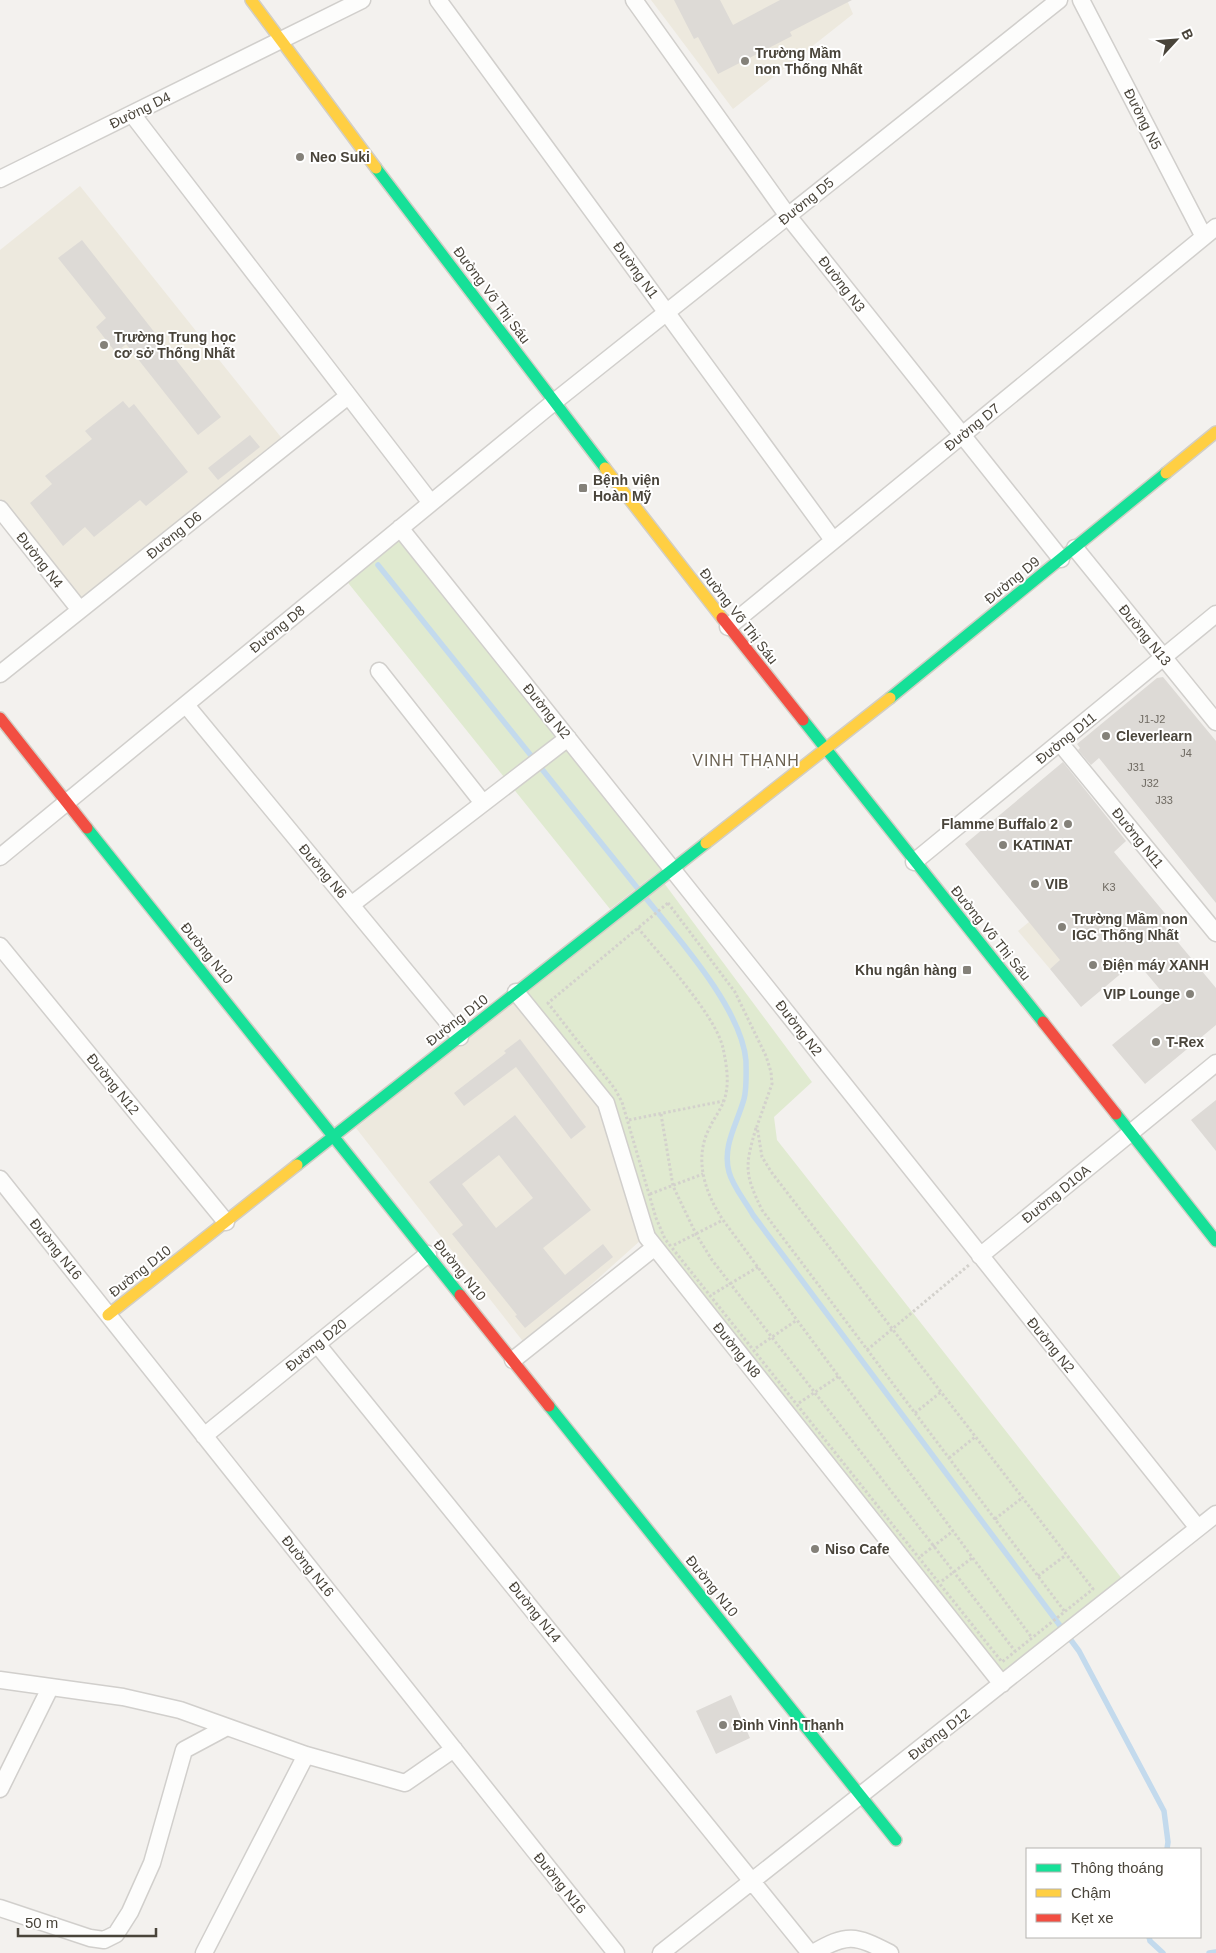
<svg xmlns="http://www.w3.org/2000/svg" width="1216" height="1953" font-family="Helvetica,sans-serif">
<style>
.education{fill:#ede9de}
.green{fill:#e0ead0}
.lines{fill:none;stroke-linecap:round;stroke-linejoin:round}
.stream{stroke:#c3daed;stroke-width:5.5}
.building{fill:#dddad6;fill-rule:evenodd}
.street-casing{stroke:#d1cfcc;stroke-width:19}
.fast-casing{stroke:#d2cec5;stroke-width:14}
.slow-casing{stroke:#d2cec5;stroke-width:14}
.jam-casing{stroke:#d2cec5;stroke-width:14}
.path{stroke:#d3d1cc;stroke-width:3;stroke-dasharray:2.5 2.5;stroke-linecap:butt}
.street{stroke:#fdfdfc;stroke-width:16}
.fast{stroke:#16e098;stroke-width:11}
.slow{stroke:#ffcf43;stroke-width:11}
.jam{stroke:#f24e42;stroke-width:11}
.poi-dot{fill:#848179;stroke:#fff;stroke-width:2}
.labels{text-anchor:middle;stroke-width:4;stroke-linejoin:round;paint-order:stroke}
.number-label{font-size:11px;fill:#6f6a62}
.poi-label{font-size:14px;font-weight:bold;fill:#49443a;stroke:#fff;text-anchor:start}
.street-label{font-size:14px;fill:#49443a;stroke:#fff}
.quarter-label{font-size:16px;letter-spacing:1px;fill:#6b6252;stroke:#fff}
</style>
<rect width="100%" height="100%" fill="#f3f1ee"/>
<path class="education" d="M651,0H847L853,14L733,109Z
M80,186L284,441L81,601L0,499V250Z
M1074,885L1105,923L1050,969L1018,931Z
M515,1000L600,1106L641,1240L525,1344L356,1128Z"/>
<path class="green" d="M398,535L669,863L610,909L345,579Z
M664,883L812,1082L774,1117L777,1140L1123,1580L1004,1674L653,1234L612,1099L526,993Z"/>
<g class="lines">
<path class="stream" d="M378,565L639,890
M645,897C677,937 742,1009 746,1061C746,1072 747,1088 744,1099C737,1124 722,1146 729,1172C733,1187 746,1202 753,1215L1079,1651L1164,1811L1168,1842L1167,1849
M1149,1937L1150,1941L1163,1953
M1209,1953L1216,1952"/>
</g>
<path class="building" d="M674,0H720L733,25L780,0H852L790,32L792,36L718,74L698,37L694,39Z
M82,240L221,417L198,435L126,344L116,353L96,327L106,318L58,258Z
M123,401L129,408L134,404L188,472L146,506L140,500L94,537L85,527L63,546L30,503L52,484L45,476L92,439L85,431Z
M250,435L260,447L218,480L208,468Z
M1163,677L1216,741V903L1099,758L1091,765L1078,750L1080,748L1077,744L1157,678Z
M1063,762L1126,841L1114,852L1168,917L1161,922L1216,988V1025L1145,1084L1112,1045L1168,999L1136,961L1081,1007L1050,969L1060,960L965,844Z
M520,1039L586,1127L571,1139L516,1067L464,1106L454,1093L506,1053L504,1051Z
M1216,1100V1151L1191,1120Z
M515,1115L591,1210L543,1248L565,1275L603,1244L613,1257L525,1328L515,1316L517,1315L452,1234L463,1225L429,1182ZM499,1155L533,1198L496,1228L462,1184Z
M731,1695L750,1738L716,1754L696,1711Z"/>
<g class="lines">
<defs>
<path id="street" d="M438,0L833,540
M634,0L788,216L1061,559
M1081,0L1204,237
M132,114L431,503
M0,179L362,0
M0,509L80,610
M400,528L1198,1528
M1075,548L1216,722
M728,627L1216,227
M379,671L483,803
M0,674L348,396
M186,705L460,1037
M1060,743L1216,933
M0,857L554,402L1059,0
M914,862L1216,614
M351,905L568,738
M0,946L226,1222
M516,992L606,1103L647,1237L1002,1684
M0,1179L616,1953
M980,1256L1216,1063
M317,1344L810,1953
M513,1360L655,1247
M204,1436L428,1254
M0,1680L123,1697L180,1710L306,1755L405,1783L454,1749
M0,1789L50,1688
M0,1908L90,1938L104,1940L116,1934L130,1912L152,1863L184,1750L227,1727
M204,1953L306,1755
M661,1953L1216,1514
M813,1953C847,1933 855,1935 890,1953"/>
<path id="fast" d="M376,168L605,468
M890,698L1166,473
M803,720L1043,1022
M87,828L460,1295
M1116,1114L1216,1241
M297,1165L706,843
M549,1406L896,1840"/>
<path id="slow" d="M251,0L376,168
M605,468L722,618
M1166,473L1216,432
M706,843L890,698
M108,1315L297,1165"/>
<path id="jam" d="M722,618L803,720
M0,718L87,828
M1043,1022L1116,1114
M460,1295L549,1406"/>
</defs>
<use href="#street" class="street-casing"/>
<use href="#fast" class="fast-casing"/>
<use href="#slow" class="slow-casing"/>
<use href="#jam" class="jam-casing"/>
<path class="path" d="M668,903L735,992L766,1056L771,1072L772,1084L757,1126L762,1157L772,1173L1093,1589L1002,1662L665,1239L656,1218L622,1102L615,1089L548,1003Z
M638,928C661,956 716,1016 723,1048C726,1062 729,1079 726,1093C724,1106 715,1116 710,1127C693,1158 705,1193 723,1220L1032,1638
M661,1114L673,1186L696,1234L712,1260L1015,1651
M629,1120L723,1101
M756,1128C745,1166 744,1173 762,1210L1065,1612
M650,1194L703,1174
M674,1245L723,1220
M713,1294L758,1267
M756,1348L797,1320
M867,1350L969,1265
M799,1403L839,1376
M915,1413L941,1392
M949,1458L975,1437
M995,1519L1022,1498
M921,1556L953,1531
M1038,1576L1066,1555
M942,1581L972,1558"/>
<use href="#street" class="street"/>
<use href="#fast" class="fast"/>
<use href="#slow" class="slow"/>
<use href="#jam" class="jam"/>
</g>
<g class="poi-dot">
<circle cx="745" cy="61" r="5"/>
<circle cx="300" cy="157" r="5"/>
<circle cx="104" cy="345" r="5"/>
<rect x="578" y="483" width="10" height="10" rx="2.5"/>
<circle cx="1106" cy="736" r="5"/>
<circle cx="1068" cy="824" r="5"/>
<circle cx="1003" cy="845" r="5"/>
<circle cx="1035" cy="884" r="5"/>
<circle cx="1062" cy="927" r="5"/>
<circle cx="1093" cy="965" r="5"/>
<rect x="962" y="965" width="10" height="10" rx="2.5"/>
<circle cx="1190" cy="994" r="5"/>
<circle cx="1156" cy="1042" r="5"/>
<circle cx="815" cy="1549" r="5"/>
<circle cx="723" cy="1725" r="5"/>
</g>
<g class="labels">
<g class="number-label">
<text x="1152" y="723">J1-J2</text>
<text x="1186" y="757">J4</text>
<text x="1136" y="771">J31</text>
<text x="1150" y="787">J32</text>
<text x="1164" y="804">J33</text>
<text x="1109" y="891">K3</text>
</g>
<g class="poi-label">
<text x="755" y="58">Trường Mầm<tspan x="755" dy="16">non Thống Nhất</tspan></text>
<text x="310" y="162">Neo Suki</text>
<text x="114" y="342">Trường Trung học<tspan x="114" dy="16">cơ sở Thống Nhất</tspan></text>
<text x="593" y="485">Bệnh viện<tspan x="593" dy="16">Hoàn Mỹ</tspan></text>
<text x="1116" y="741">Cleverlearn</text>
<text x="1058" y="829" text-anchor="end">Flamme Buffalo 2</text>
<text x="1013" y="850">KATINAT</text>
<text x="1045" y="889">VIB</text>
<text x="1072" y="924">Trường Mầm non<tspan x="1072" dy="16">IGC Thống Nhất</tspan></text>
<text x="1103" y="970">Điện máy XANH</text>
<text x="957" y="975" text-anchor="end">Khu ngân hàng</text>
<text x="1180" y="999" text-anchor="end">VIP Lounge</text>
<text x="1166" y="1047">T-Rex</text>
<text x="825" y="1554">Niso Cafe</text>
<text x="733" y="1730">Đình Vinh Thạnh</text>
</g>
<g class="street-label">
<text transform="translate(140 110) rotate(-26)" y="5">Đường D4</text>
<text transform="translate(1143 119) rotate(63)" y="5">Đường N5</text>
<text transform="translate(806 201) rotate(-39)" y="5">Đường D5</text>
<text transform="translate(636 270) rotate(54)" y="5">Đường N1</text>
<text transform="translate(842 284) rotate(52)" y="5">Đường N3</text>
<text transform="translate(492 295) rotate(53)" y="5">Đường Võ Thị Sáu</text>
<text transform="translate(972 427) rotate(-39)" y="5">Đường D7</text>
<text transform="translate(174 535) rotate(-39)" y="5">Đường D6</text>
<text transform="translate(40 560) rotate(52)" y="5">Đường N4</text>
<text transform="translate(1012 580) rotate(-39)" y="5">Đường D9</text>
<text transform="translate(739 616) rotate(52)" y="5">Đường Võ Thị Sáu</text>
<text transform="translate(277 629) rotate(-39)" y="5">Đường D8</text>
<text transform="translate(1145 635) rotate(51)" y="5">Đường N13</text>
<text transform="translate(547 711) rotate(51)" y="5">Đường N2</text>
<text transform="translate(1066 738) rotate(-39)" y="5">Đường D11</text>
<text transform="translate(1138 838) rotate(51)" y="5">Đường N11</text>
<text transform="translate(323 871) rotate(50)" y="5">Đường N6</text>
<text transform="translate(991 933) rotate(51)" y="5">Đường Võ Thị Sáu</text>
<text transform="translate(207 953) rotate(51)" y="5">Đường N10</text>
<text transform="translate(457 1020) rotate(-38)" y="5">Đường D10</text>
<text transform="translate(799 1028) rotate(52)" y="5">Đường N2</text>
<text transform="translate(113 1084) rotate(51)" y="5">Đường N12</text>
<text transform="translate(1056 1194) rotate(-39)" y="5">Đường D10A</text>
<text transform="translate(56 1249) rotate(51)" y="5">Đường N16</text>
<text transform="translate(460 1270) rotate(51)" y="5">Đường N10</text>
<text transform="translate(140 1271) rotate(-38)" y="5">Đường D10</text>
<text transform="translate(316 1345) rotate(-39)" y="5">Đường D20</text>
<text transform="translate(1051 1345) rotate(51)" y="5">Đường N2</text>
<text transform="translate(737 1350) rotate(51)" y="5">Đường N8</text>
<text transform="translate(308 1566) rotate(51)" y="5">Đường N16</text>
<text transform="translate(712 1586) rotate(51)" y="5">Đường N10</text>
<text transform="translate(535 1612) rotate(51)" y="5">Đường N14</text>
<text transform="translate(939 1734) rotate(-38)" y="5">Đường D12</text>
<text transform="translate(560 1883) rotate(51)" y="5">Đường N16</text>
</g>
<g class="quarter-label">
<text x="746" y="766">VINH THẠNH</text>
</g>
</g>
<rect x="1026" y="1848" width="175" height="90" fill="#ffffff" stroke="#b6b4b0"/>
<rect x="1036" y="1864" width="25" height="8" fill="#16e098" stroke="#b6b4b0"/>
<text x="1071" y="1873" font-size="15" fill="#49443a">Thông thoáng</text>
<rect x="1036" y="1889" width="25" height="8" fill="#ffcf43" stroke="#b6b4b0"/>
<text x="1071" y="1898" font-size="15" fill="#49443a">Chậm</text>
<rect x="1036" y="1914" width="25" height="8" fill="#f24e42" stroke="#b6b4b0"/>
<text x="1071" y="1923" font-size="15" fill="#49443a">Kẹt xe</text>
<g transform="translate(1176 40) rotate(64)" stroke="#ffffff" stroke-width="4" paint-order="stroke">
<path d="M0-4L9 19L0 12L-9 19Z" fill="#49443a"/>
<text y="-8" font-size="14" font-weight="bold" text-anchor="middle" fill="#49443a">B</text>
</g>
<path d="M18 1928v8h138v-8" fill="none" stroke="#49443a" stroke-width="2.5"/>
<text x="25" y="1928" font-size="15" fill="#49443a" stroke="#ffffff" stroke-width="4" paint-order="stroke">50 m</text>
</svg>
